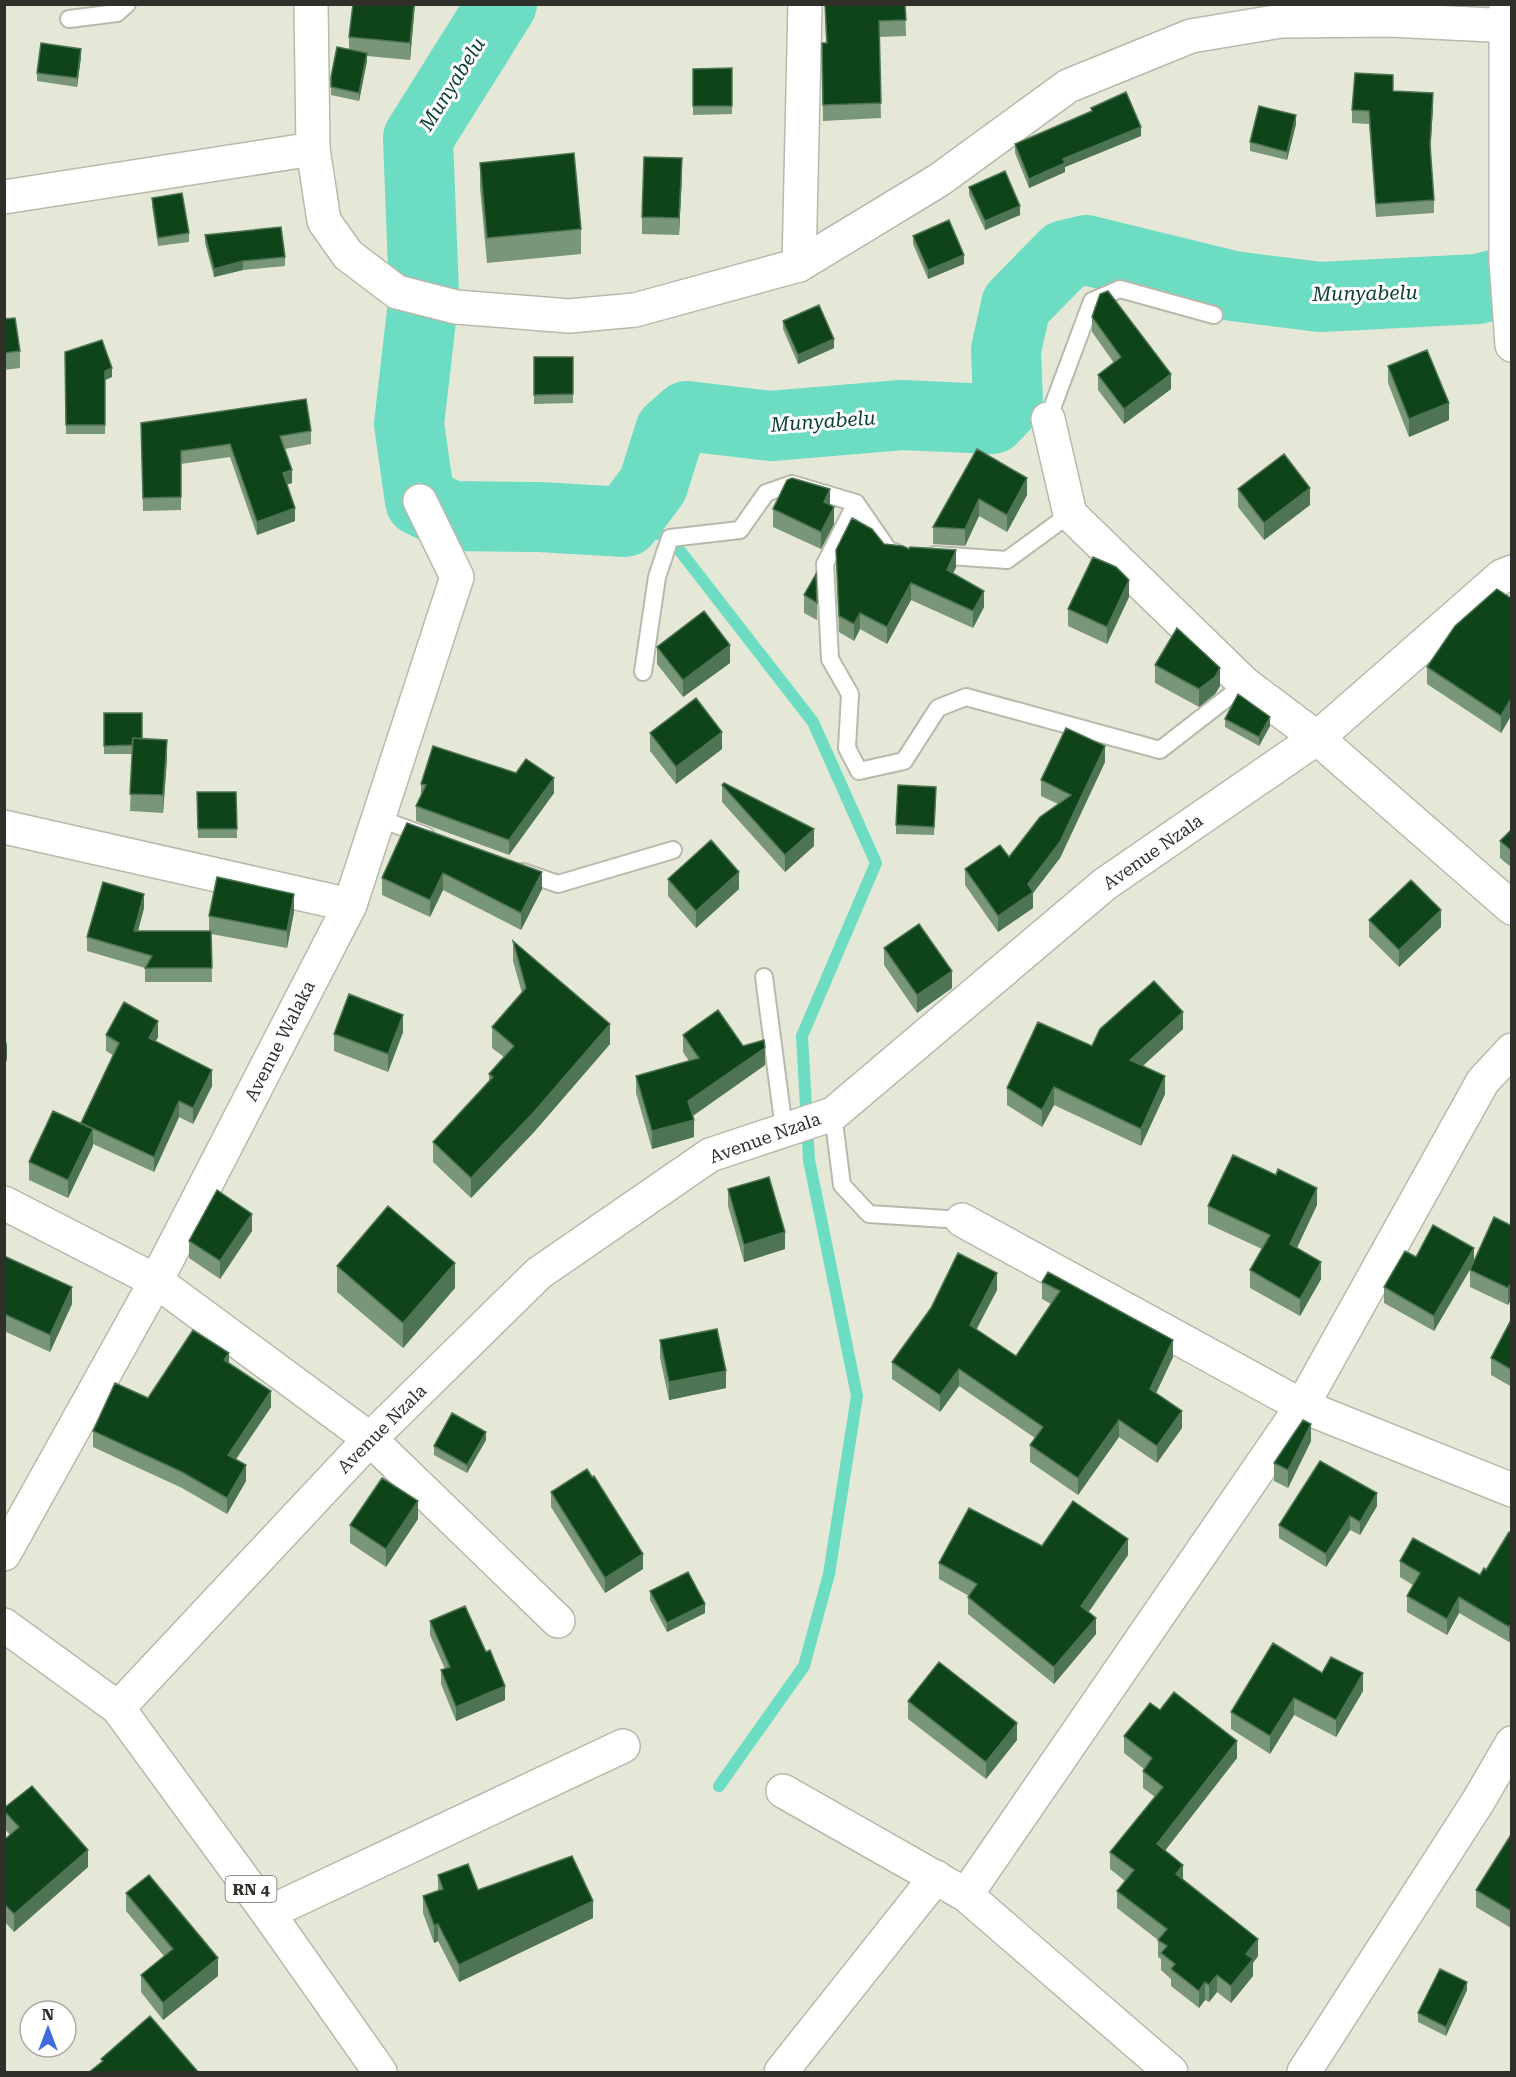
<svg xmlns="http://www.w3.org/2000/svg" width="1516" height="2077" font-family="'Roboto Serif',serif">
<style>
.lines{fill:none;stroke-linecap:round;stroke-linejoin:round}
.stream{stroke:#6cdcc3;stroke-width:12}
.river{stroke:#6cdcc3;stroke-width:70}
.lane-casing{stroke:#b7baaa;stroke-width:20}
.street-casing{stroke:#b7baaa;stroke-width:36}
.secondary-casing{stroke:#b7baaa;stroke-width:36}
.highway-casing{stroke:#b7baaa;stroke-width:36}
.lane{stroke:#fff;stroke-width:16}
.street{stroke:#fff;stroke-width:33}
.secondary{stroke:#fff;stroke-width:33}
.highway{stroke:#fff;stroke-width:33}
.wall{fill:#7a9678}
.shaded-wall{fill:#4f7453}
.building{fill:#0f431a;stroke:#4f7453;stroke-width:1.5}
.labels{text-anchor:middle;stroke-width:6;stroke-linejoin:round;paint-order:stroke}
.shield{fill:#fff;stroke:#6d6e69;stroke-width:1.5}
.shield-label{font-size:16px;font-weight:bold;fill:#2e3029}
.street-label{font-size:18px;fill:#2e3029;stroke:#fff}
.water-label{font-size:20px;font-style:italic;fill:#0c4036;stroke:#fff}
</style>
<rect width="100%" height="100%" fill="#e5e8d7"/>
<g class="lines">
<path class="stream" d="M625,522L670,538L813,722L876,863L802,1036L809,1160L857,1396L829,1574L804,1666L719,1786"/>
<path class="river" d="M502,4L418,138L424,294L409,424L420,501L451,516L539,517L625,522L653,485L670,431L687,416L771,426L902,415L992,419L1008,402L1006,350L1016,305L1065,255L1086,250L1233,286L1320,297L1478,289L1512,280"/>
<defs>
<path id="lane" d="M69,19L117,13L127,4
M1048,419L1092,301L1120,289L1214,315
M856,503L825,564L830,659L850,694L847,748L859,771L904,761L938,708L966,697L1160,750L1245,684
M935,555L1007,560L1070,514
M643,672L657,577L670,538L740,530L766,493L792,484L856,503L889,551L895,552
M378,818L426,836
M523,872L558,884L673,850
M764,977L784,1129
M833,1114L842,1185L869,1214L962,1220"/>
<path id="street" d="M1506,4V261L1512,345
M4,197L313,149
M799,265L805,4
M1048,419L1070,514L1245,684L1317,738L1512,908
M4,827L350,905
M4,1203L156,1281L370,1439L558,1621
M962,1220L1302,1406L1512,1490
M4,1554L156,1281L350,905L457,577L420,501
M118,1708L370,1439L539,1273L710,1155L833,1114L1105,884L1317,738L1502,576L1512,572
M783,1791L966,1895L1171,2072
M966,1895L1302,1406L1483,1081L1512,1050
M268,1913L623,1746
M781,2072L936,1877
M1304,2072L1479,1800L1512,1743"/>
<path id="secondary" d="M311,4L313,149L324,221L348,255L397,292L456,307L569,316L635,310L799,265L939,180L1068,86L1191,36L1281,21L1390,20L1512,26"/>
<path id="highway" d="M4,1625L118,1708L268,1913L380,2072"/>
</defs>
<use href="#lane" class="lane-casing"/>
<use href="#street" class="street-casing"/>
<use href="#secondary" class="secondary-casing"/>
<use href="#highway" class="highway-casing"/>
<use href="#lane" class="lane"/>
<use href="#street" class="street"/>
<use href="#secondary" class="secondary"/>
<use href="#highway" class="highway"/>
</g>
<path class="wall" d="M353,4H415L410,60L367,56V61L359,101L331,95V77L349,49V37Z
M825,4H905L906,36L879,37L881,118L823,121L822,43H826Z
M81,57L77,87L37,81V73Z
M732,68V114L693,115V69Z
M1393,91L1433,106L1430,151L1434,200V213L1376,217L1369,124L1352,123V110Z
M1091,108L1141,136L1065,167V172L1029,188L1015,153V144L1091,112Z
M1296,124L1287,160L1250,151V142Z
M480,163L581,229V254L487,263L480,188Z
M682,175L679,235L642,234V217Z
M969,187L1020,215L985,230L969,195Z
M152,198L189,233V242L158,246L152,206Z
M205,235L285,257V266L243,270L214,277L205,243Z
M913,236L964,264L928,279L913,244Z
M1092,317L1171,389L1124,424L1098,390V375L1114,363L1092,332Z
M4,319L20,351V368L4,370Z
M783,321L834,348L798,364L783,329Z
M65,352L112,377L105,380V434H66Z
M534,357H573V403L534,404Z
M1388,366L1449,420L1409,437L1388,383Z
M141,423L311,431V444L285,449L292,483L287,484L295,521L257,535L230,457L181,464V510L143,511Z
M977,449L1027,495L1007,532L979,516L965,546L933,544V527Z
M1238,489L1310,505L1264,540L1238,507Z
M830,505L834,524L821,549L773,527V509Z
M884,544L956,567L953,574L984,607L973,628L911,600L887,644L860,629L854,641L839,632L836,550Z
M804,595L817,603V620L804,613Z
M1129,597L1107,644L1068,626V609Z
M1512,599V714L1501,733L1427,684V667Z
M657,647L730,663L683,697L657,664Z
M1155,665L1220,686L1215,694L1199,707L1155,683Z
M104,713L142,739L167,758L163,813L130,811L132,754H104Z
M1225,719L1270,726L1259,746L1225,727Z
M650,733L722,749L676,784L650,751Z
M1105,762L1060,858L1033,893V908L998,932L965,885V869L1009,857L1058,804L1041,796V780Z
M421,784L554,793L509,855L416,821V806L421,796Z
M722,785L814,846L785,872L722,802Z
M197,792H236L237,838H198Z
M936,795L934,835L896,834V825Z
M407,823L542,889L521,930L443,890L430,917L382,895V878Z
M1512,829V868L1500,858V841Z
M668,879L739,889L696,928L668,896Z
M144,908L138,931H209V916L294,912L287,948L211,934L212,982H145V968L87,951V937Z
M1369,920L1441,927L1399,967L1369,937Z
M513,941L610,1044L534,1132L471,1198L433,1162V1142L489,1082V1074L504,1057L492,1048V1027L522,993L513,961Z
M884,948L952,988L917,1013L884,965Z
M1183,1029L1143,1066L1165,1094L1141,1146L1054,1105L1042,1127L1007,1105V1088L1092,1046Z
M403,1032L388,1072L334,1051V1034Z
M106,1035L158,1037L155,1041L212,1086L193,1124L179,1117L154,1172L93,1144L68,1198L29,1180V1162L81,1123L113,1055L106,1051Z
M683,1035L743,1046L765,1065L693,1116L694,1137L652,1149L636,1093V1076L689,1061L683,1052Z
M728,1189L785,1249L744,1262L728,1206Z
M1317,1205L1297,1248L1321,1279L1300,1316L1250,1288V1270L1262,1249L1208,1224V1206Z
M1512,1226V1298L1508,1305L1470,1287V1269L1434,1331L1384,1303V1287L1416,1257L1474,1261Z
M252,1231L220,1279L189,1258V1241Z
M4,1256L72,1304L50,1352L4,1331Z
M337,1266L455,1288L403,1348L337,1292Z
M1048,1272L1173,1357L1156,1393L1182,1428L1157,1463L1119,1437L1078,1495L1030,1462V1445L1035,1438L959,1386L940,1412L892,1379V1362L997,1290L976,1329L1016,1356L1051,1304L1042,1299V1282Z
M1511,1320L1512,1387L1491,1375V1358Z
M660,1340L726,1388L669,1400L660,1358Z
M229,1363L271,1407L236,1459L246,1481L227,1514L182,1488L93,1447V1431L148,1398Z
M486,1440L467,1473L434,1455V1446Z
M1311,1441L1288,1488L1274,1481V1463Z
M592,1477L643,1569L605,1593L551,1507V1492Z
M1377,1506L1360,1535L1350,1530L1326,1567L1279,1538V1525Z
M418,1519L386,1567L350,1543V1525Z
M1512,1533V1638L1509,1642L1459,1613L1447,1635L1407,1612V1596L1413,1585L1400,1577V1561L1480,1575L1486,1570Z
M1042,1546L1128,1555L1089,1612L1096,1634L1054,1684L968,1614V1597L969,1596L939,1579V1563Z
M650,1591L705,1613L667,1632L650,1600Z
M430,1621L505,1700L456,1721L441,1684V1670L445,1669L430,1635Z
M1322,1673L1363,1691L1336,1737L1294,1715L1270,1754L1231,1729V1712Z
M908,1701L1017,1740L986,1779L908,1719Z
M1160,1710L1237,1758L1165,1850L1183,1880L1258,1956L1253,1963V1976L1231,2003L1217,1992L1209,2002L1205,2000L1199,2008L1171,1986V1979L1161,1970V1959L1158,1957V1940L1117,1908V1891L1125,1881L1110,1869V1852L1155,1797L1143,1788V1771L1144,1769L1124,1753V1736Z
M4,1808L88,1867L14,1932L4,1921V1840L10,1835L4,1828Z
M1512,1833V1927L1511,1928L1476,1907V1890Z
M438,1875L478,1890L593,1918L459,1982L438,1941L434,1943L423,1913V1896L438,1891Z
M126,1893L218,1976L163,2020L141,1992V1975L164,1956L126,1911Z
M1467,1990L1446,2036L1418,2022V2013Z"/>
<path class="shaded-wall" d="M414,4H415L410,60V43Z
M81,49V57L77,87V78Z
M367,53V61L359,101V93Z
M1433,93V106L1430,157V145Z
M1296,115V124L1287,160V152Z
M1141,127V136L1065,167V172L1029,188V179L1063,159Z
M682,158V175L679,235V218Z
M1020,206V215L985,230V221Z
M964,255V264L928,279V270Z
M243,261V270L214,277V269Z
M834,339V348L798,364V355Z
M112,368V377L105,380V371Z
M1171,374V389L1124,424V409Z
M1449,403V420L1409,437V419Z
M292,470V483L283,486V473Z
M1027,478V495L1007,532V515Z
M1310,488V505L1264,540V523Z
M830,489V506L824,502Z
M979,499V516L965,546V529Z
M834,507V524L821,549V532Z
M295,508V521L257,535V522Z
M956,550V567L947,587V570Z
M1129,580V597L1107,644V627Z
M911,583V600L887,644V627Z
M984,591V607L973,628V611Z
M860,613V629L854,641V624Z
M730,645V663L683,697V680Z
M1220,668V686L1215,694L1199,707V689Z
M1512,697V714L1501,733V716Z
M1270,717V726L1259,746V737Z
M722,732V749L676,784V767Z
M167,740V758L163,813V795Z
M1105,746V762L1060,858L1033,893V908L998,932V916L1028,884Z
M554,778V793L509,855V840Z
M814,829V846L785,872V855Z
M542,872V889L521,930V913Z
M739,872V889L696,928V911Z
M443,873V890L430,917V900Z
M144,894V908L134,945V931Z
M294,894V912L287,948V931Z
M1441,910V927L1399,967V950Z
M952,971V988L917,1013V995Z
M1183,1012V1029L1130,1077V1060Z
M403,1015V1032L388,1072V1054Z
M158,1021V1037L149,1054V1038Z
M610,1024V1044L534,1132L471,1198V1178Z
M7,1041V1059L4,1069V1052Z
M765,1048V1065L688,1119V1101Z
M212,1070V1086L193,1124V1108Z
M1165,1076V1094L1141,1146V1129Z
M1054,1087V1105L1042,1127V1110Z
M179,1101V1117L154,1172V1157Z
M694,1120V1137L652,1149V1131Z
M93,1129V1146L68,1198V1180Z
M1317,1188V1205L1290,1262V1244Z
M252,1214V1231L220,1279V1261Z
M785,1232V1249L744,1262V1245Z
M1474,1248V1263L1434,1331V1316Z
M1321,1262V1279L1300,1316V1299Z
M455,1263V1288L403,1348V1323Z
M997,1273V1290L970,1342V1325Z
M1512,1281V1298L1508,1305V1288Z
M72,1287V1304L50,1352V1335Z
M1173,1340V1357L1150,1406V1389Z
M229,1353V1369L224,1360Z
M959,1369V1386L940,1412V1395Z
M726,1371V1388L669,1400V1382Z
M271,1391V1407L228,1471V1455Z
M1182,1411V1428L1157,1463V1446Z
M1119,1420V1437L1078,1495V1478Z
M1311,1424V1441L1288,1488V1470Z
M486,1432V1440L467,1473V1465Z
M246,1465V1481L227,1514V1498Z
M1377,1493V1506L1360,1535V1522Z
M418,1501V1519L386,1567V1549Z
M1350,1516V1530L1326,1567V1554Z
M1128,1539V1555L1081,1622V1606Z
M643,1554V1569L605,1593V1578Z
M1459,1597V1613L1447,1635V1619Z
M705,1604V1613L667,1632V1623Z
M1096,1618V1634L1054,1684V1667Z
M1512,1622V1638L1509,1642V1627Z
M1363,1673V1691L1336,1737V1720Z
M505,1686V1700L456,1721V1707Z
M1294,1698V1715L1270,1754V1736Z
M1017,1723V1740L986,1779V1762Z
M1237,1741V1758L1157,1861V1844Z
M88,1850V1867L14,1932V1914Z
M1183,1865V1882L1176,1874Z
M593,1901V1918L459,1982V1965Z
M1512,1910V1927L1511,1928V1911Z
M438,1924V1941L434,1943V1925Z
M1258,1939V1956L1253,1963V1976L1231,2003V1986L1246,1954Z
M218,1958V1976L163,2020V2003Z
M1217,1975V1992L1209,2002V1985Z
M1205,1982V2000L1199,2008V1991Z
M1467,1982V1990L1446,2036V2027Z"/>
<path class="building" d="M353,4H414L410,43L349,37Z
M825,4H905L906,20L879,21L881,103L823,105L822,43H827Z
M41,43L81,49L77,78L37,73Z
M337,47L367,53L359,93L331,87V77Z
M732,68V106H693V69Z
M1355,73L1393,75V91L1433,93L1430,145L1434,200L1376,204L1369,111L1352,110Z
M1126,92L1141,127L1063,159L1065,163L1029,179L1015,144L1092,111L1091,108Z
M1259,106L1296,115L1287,152L1250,142Z
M574,153L581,229L487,238L480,163Z
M644,157L682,158L679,218L642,217Z
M1005,171L1020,206L985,221L969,187Z
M182,193L189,233L158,238L152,198Z
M949,220L964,255L928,270L913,236Z
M281,227L285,257L243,261L214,269L205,235Z
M1108,291L1171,374L1124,409L1098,375L1121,357L1092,317L1100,294Z
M819,305L834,339L798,355L783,321Z
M15,318L20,351L4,353V319Z
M102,340L112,368L105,371V425H66L65,352Z
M1427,350L1449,403L1409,419L1388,366Z
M534,357H573V394L534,395Z
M306,399L311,431L280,436L292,470L283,473L295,508L257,522L230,444L181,451V497L143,498L141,423Z
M977,449L1027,478L1007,515L979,499L965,529L933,527Z
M1284,454L1310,488L1264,523L1238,489Z
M792,478L830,489L824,502L834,507L821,532L773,509L787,480Z
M852,518L872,529L884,544L903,546L909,549L910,547L956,550L947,570L984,591L973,611L911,583L887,627L860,613L854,624L839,616L836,550Z
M1093,557L1116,567L1129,580L1107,627L1068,609Z
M816,574L817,603L804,595Z
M1497,589L1512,599V697L1501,716L1427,667L1455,626Z
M704,611L730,645L683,680L657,647Z
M1177,628L1220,668L1215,677L1199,689L1155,665Z
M1238,694L1270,717L1259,737L1225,719Z
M696,698L722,732L676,767L650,733Z
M104,713H142V739L133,738L132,745L104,746Z
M1066,728L1105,746L1060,842L1028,884L1033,892L998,916L965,869L1000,845L1009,857L1040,817L1071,795L1041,780Z
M133,738L167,740L163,795L130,794Z
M433,746L516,773L526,759L554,778L509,840L416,806L426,785L421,784Z
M724,783L814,829L785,855L722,785Z
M898,785L936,787L934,827L896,825Z
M197,792H236L237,829H198Z
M407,823L542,872L521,913L443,873L430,900L382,878Z
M1512,829V851L1500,841Z
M711,840L739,872L696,911L668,879Z
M217,877L294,894L287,931L209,916Z
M1411,880L1441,910L1399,950L1369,920Z
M103,882L144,894L134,931H211L212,968H145L152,956L87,937Z
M919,924L952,971L917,995L884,948Z
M513,941L610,1024L534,1112L471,1178L433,1142L493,1077L489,1074L514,1046L492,1027L526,988Z
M1154,981L1183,1012L1130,1060L1165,1076L1141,1129L1054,1087L1042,1110L1007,1088L1038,1022L1092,1046L1100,1029Z
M349,994L403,1015L388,1054L334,1034Z
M124,1002L158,1021L149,1038L212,1070L193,1108L179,1101L154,1157L81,1123L119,1043L106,1035Z
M718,1010L743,1046L764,1040L765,1048L688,1101L694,1120L652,1131L636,1076L699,1058L683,1035Z
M53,1111L93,1129L68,1180L29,1162Z
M1233,1155L1276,1175L1278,1169L1317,1188L1290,1244L1321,1262L1300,1299L1250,1270L1270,1235L1208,1206Z
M769,1177L785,1232L744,1245L728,1189Z
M217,1190L252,1214L220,1261L189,1241Z
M388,1206L455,1263L403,1323L337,1266Z
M1494,1217L1512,1226V1281L1508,1288L1470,1270Z
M1433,1225L1474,1248L1434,1316L1384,1287L1405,1251L1416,1257Z
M958,1253L997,1273L970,1325L1016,1356L1060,1291L1042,1282L1048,1272L1173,1340L1150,1389L1182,1411L1157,1446L1119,1420L1078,1478L1030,1445L1043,1427L959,1369L940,1395L892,1362L931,1308Z
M4,1256L72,1287L50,1335L4,1314Z
M1511,1320H1512V1370L1491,1358Z
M717,1329L726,1371L669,1382L660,1340Z
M193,1330L229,1353L224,1360L271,1391L228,1455L246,1465L227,1498L182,1472L93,1431L115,1383L148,1398Z
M452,1413L486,1432L467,1465L434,1446Z
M1303,1420L1311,1424L1288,1470L1274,1463Z
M1320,1461L1377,1493L1360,1522L1350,1516L1326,1554L1279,1525Z
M587,1469L592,1477L594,1476L643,1554L605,1578L551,1492Z
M382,1478L418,1501L386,1549L350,1525Z
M1073,1501L1128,1539L1081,1606L1096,1618L1054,1667L968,1597L977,1584L939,1563L969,1508L1042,1546Z
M1509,1532L1512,1533V1622L1509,1627L1459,1597L1447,1619L1407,1596L1420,1573L1400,1561L1413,1538L1480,1575L1484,1568L1486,1570Z
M688,1572L705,1604L667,1623L650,1591Z
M465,1606L486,1652L490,1650L505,1686L456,1707L441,1670L450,1667L430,1621Z
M1273,1643L1322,1673L1331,1657L1363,1673L1336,1720L1294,1698L1270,1736L1231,1712Z
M939,1662L1017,1723L986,1762L908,1701Z
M1174,1692L1237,1741L1157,1844L1183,1865L1176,1874L1258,1939L1246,1954L1253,1959L1231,1986L1217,1975L1209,1985L1205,1982L1199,1991L1171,1969L1175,1964L1161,1953L1167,1946L1158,1940L1167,1929L1117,1891L1134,1870L1110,1852L1163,1787L1143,1771L1152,1758L1124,1736L1150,1703L1160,1710Z
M32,1786L88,1850L14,1914L4,1904V1840L19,1827L4,1811V1808Z
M1512,1833V1910L1511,1911L1476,1890Z
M572,1856L593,1901L459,1965L438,1924L434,1925L423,1896L443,1889L438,1875L468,1864L478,1890Z
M149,1875L218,1958L163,2003L141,1975L173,1949L126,1893Z
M1440,1969L1467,1982L1446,2027L1418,2013Z
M150,2016L199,2073H88L103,2061L101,2059Z"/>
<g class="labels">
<rect class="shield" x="225.5" y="1876" width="51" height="26" rx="4.5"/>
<g class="shield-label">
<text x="251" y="1895">RN 4</text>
</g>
<g class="street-label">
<text transform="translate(1153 852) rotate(-35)" y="6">Avenue Nzala</text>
<text transform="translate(280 1041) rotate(-63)" y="6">Avenue Walaka</text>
<text transform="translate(765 1138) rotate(-20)" y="6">Avenue Nzala</text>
<text transform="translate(382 1429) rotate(-45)" y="6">Avenue Nzala</text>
</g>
<g class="water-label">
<text transform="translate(452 84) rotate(-58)" y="7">Munyabelu</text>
<text transform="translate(1365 293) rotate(-1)" y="7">Munyabelu</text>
<text transform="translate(823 421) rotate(-4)" y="7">Munyabelu</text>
</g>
</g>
<rect width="1516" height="2077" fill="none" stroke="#2e3029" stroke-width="12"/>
<g transform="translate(48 2029)"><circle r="28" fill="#ffffff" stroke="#abaca9" stroke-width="1.5"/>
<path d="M0-4.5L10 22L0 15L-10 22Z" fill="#416adc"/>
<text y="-9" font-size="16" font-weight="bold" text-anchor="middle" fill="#2e3029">N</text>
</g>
</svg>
